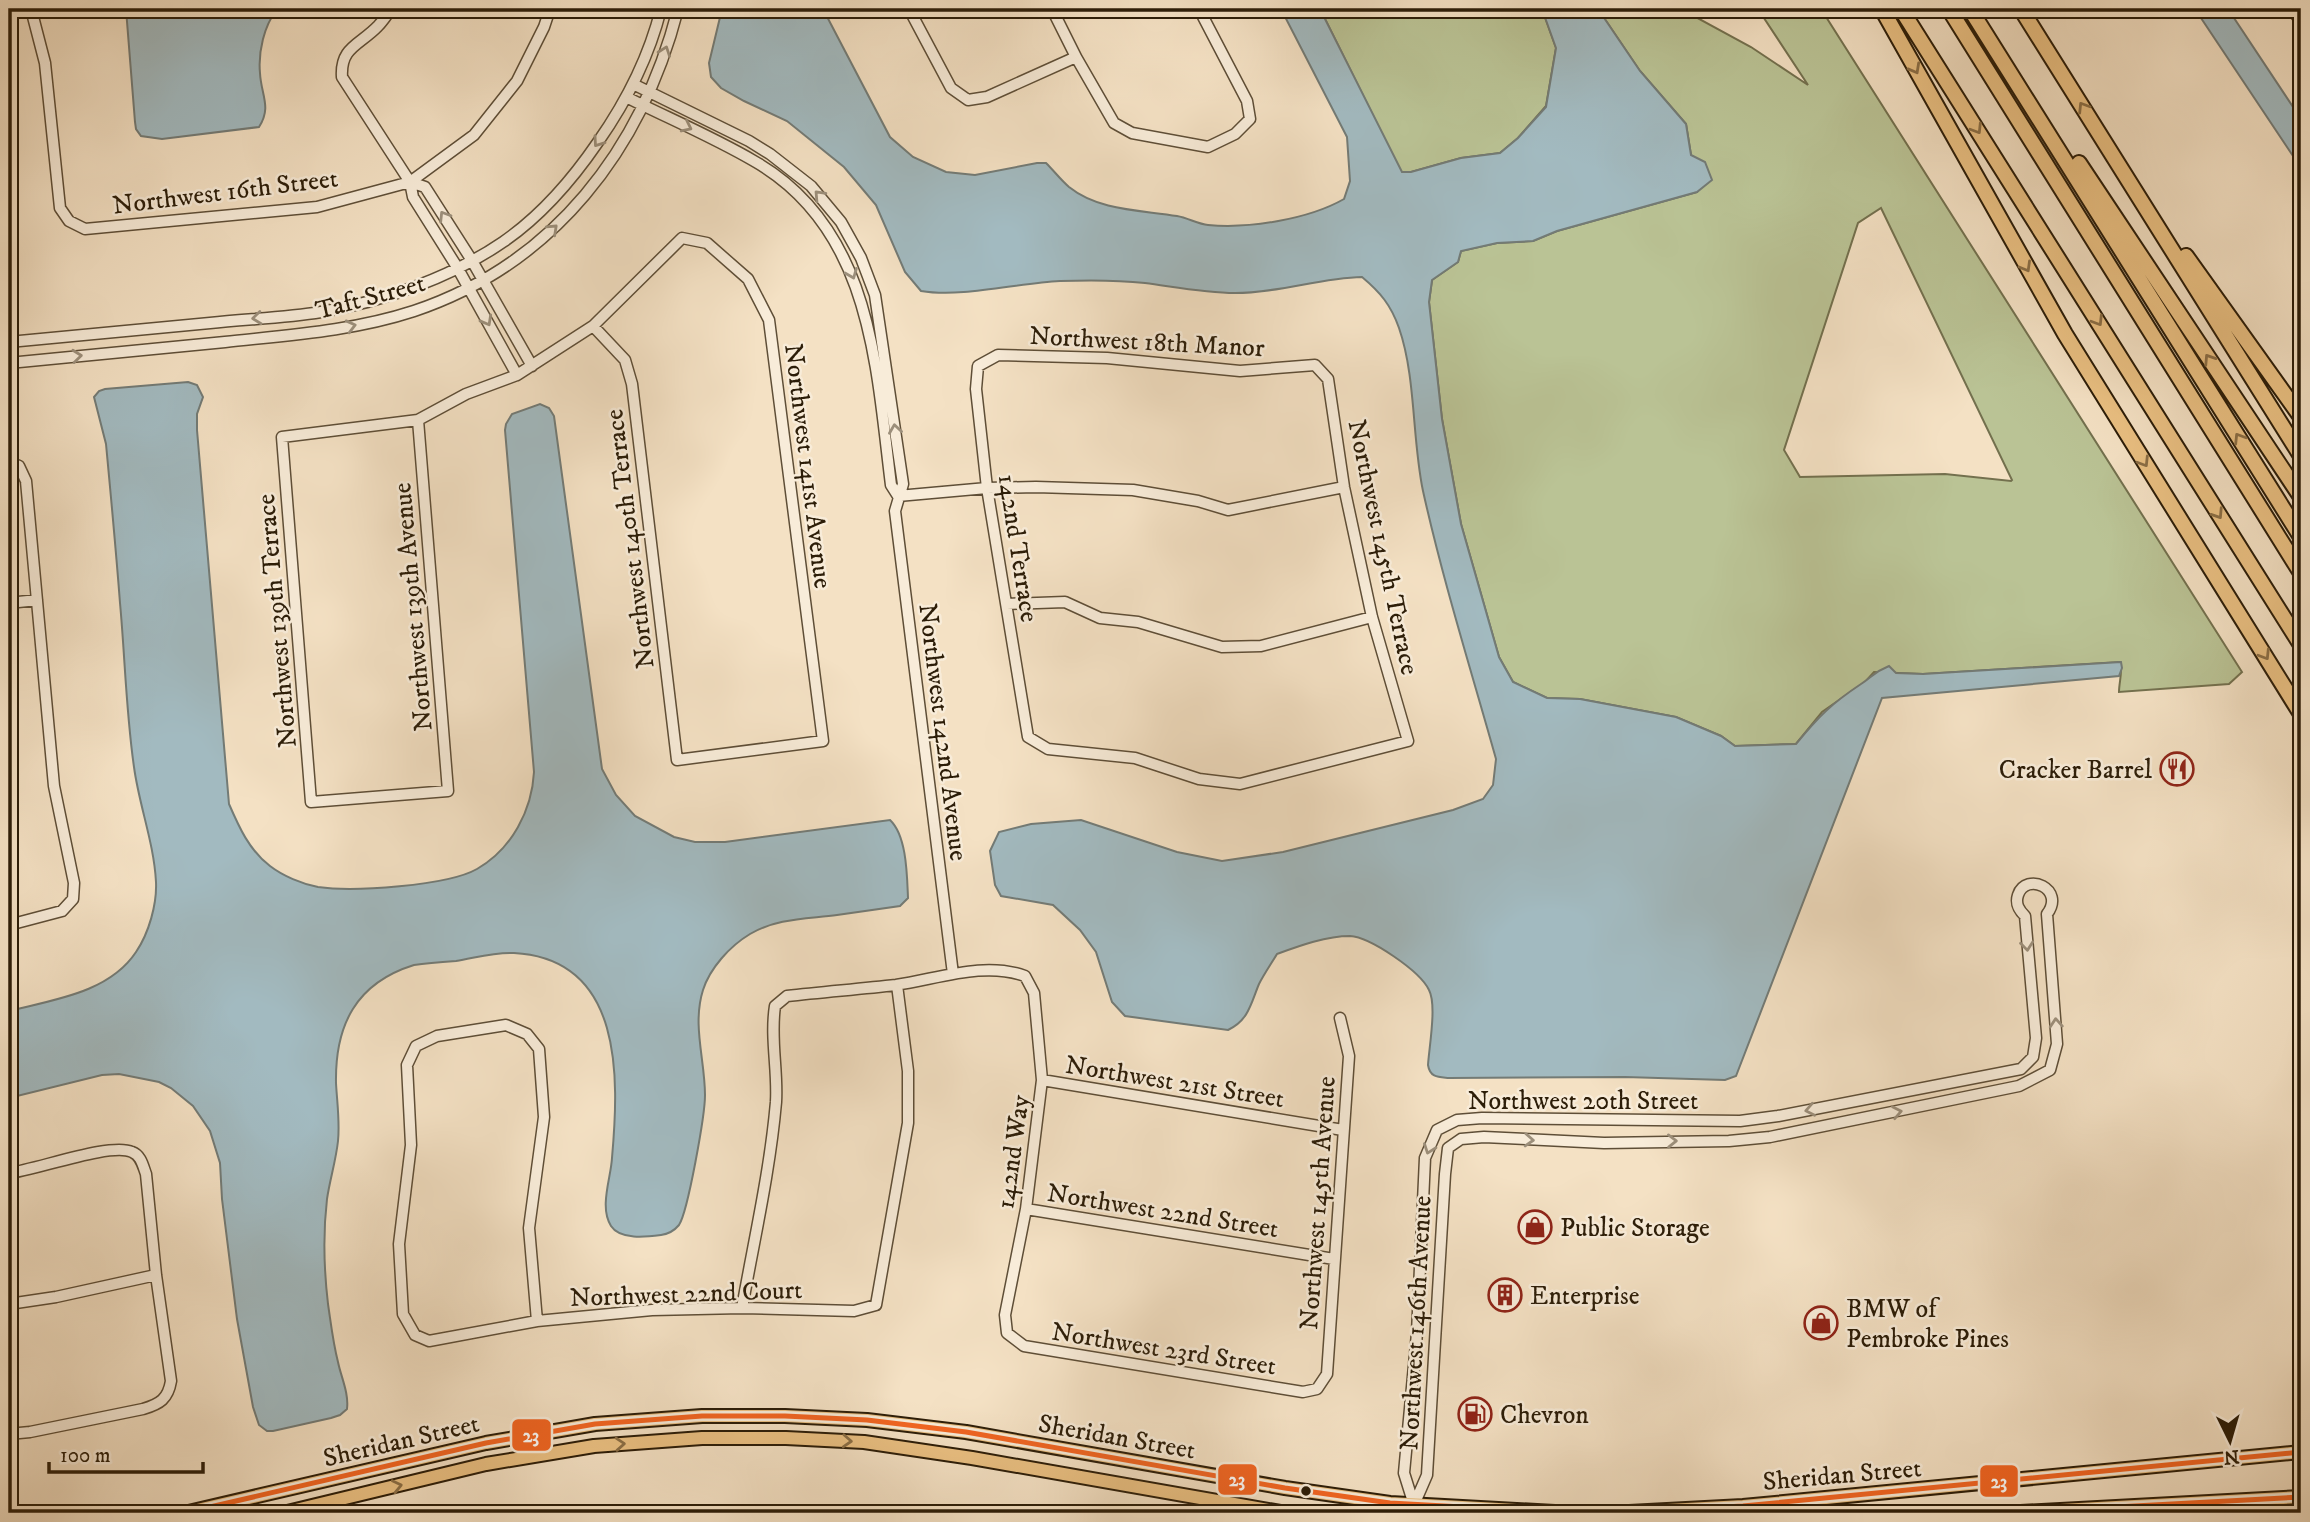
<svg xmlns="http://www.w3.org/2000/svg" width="2310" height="1522" font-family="'IM FELL DW Pica',serif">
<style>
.green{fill:#bac395;stroke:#73704e;stroke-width:2;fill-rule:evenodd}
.water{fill:#a2bac0;stroke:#737b76;stroke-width:2}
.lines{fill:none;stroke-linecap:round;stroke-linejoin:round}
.minor-casing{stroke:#5e4e37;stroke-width:13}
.major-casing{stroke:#2c1d08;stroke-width:16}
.highway-casing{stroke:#2c1d08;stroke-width:18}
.minor{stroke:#f8ecd9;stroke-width:10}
.major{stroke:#eac082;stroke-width:12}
.highway{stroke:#eac082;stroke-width:14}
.bus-1-casing{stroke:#f8ecd9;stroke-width:10}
.bus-1{stroke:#f26522;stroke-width:5}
.oneway{stroke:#9c8f7b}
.oneway2{stroke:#8b6e45}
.bus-dot{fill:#2c1d08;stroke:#f8ecd9;stroke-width:2.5}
.labels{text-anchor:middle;stroke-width:5;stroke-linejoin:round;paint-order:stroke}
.street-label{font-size:26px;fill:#2c1d08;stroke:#f8ecd9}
.poi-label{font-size:26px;fill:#2c1d08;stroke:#f8ecd9;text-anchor:start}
.line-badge{stroke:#f8ecd9;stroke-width:2.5}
.badge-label{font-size:19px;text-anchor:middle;font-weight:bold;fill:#fff}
</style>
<rect width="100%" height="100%" fill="#f4e1c4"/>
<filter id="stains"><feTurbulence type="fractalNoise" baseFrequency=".00286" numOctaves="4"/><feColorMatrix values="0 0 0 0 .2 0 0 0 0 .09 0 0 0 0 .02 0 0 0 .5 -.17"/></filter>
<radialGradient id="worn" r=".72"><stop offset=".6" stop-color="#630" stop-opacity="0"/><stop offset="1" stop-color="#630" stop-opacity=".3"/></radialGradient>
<path class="green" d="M1320,9H1542L1556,48L1546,106L1518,138L1500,153L1461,158L1411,172H1401Z
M1598,9H1681L1751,47L1808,85L1758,9H1821L2242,672L2229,684L2119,692C2119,682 2123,671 2120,662L1923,674L1874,672L1865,682L1822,712L1796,744L1735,746L1721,736L1676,717L1580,699L1547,698L1513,682L1499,657L1461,524L1442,419L1429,302L1432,280L1458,262L1461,251L1497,243L1533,241L1557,231L1697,192L1686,124L1640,71ZM1881,208L2012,480L2011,481L1945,474L1800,477L1784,450L1858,223Z"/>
<path class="water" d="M126,9H277C264,26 258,52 260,73C261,95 272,107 259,127L162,139L141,136L136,129L135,122Z
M722,9H823L890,137L913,157L946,172L975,175L1037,163H1046C1054,171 1061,180 1069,187C1099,211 1141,210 1177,216C1188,218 1198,224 1208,225C1249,229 1309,219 1344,199L1350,181L1347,137L1281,9H1320L1402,172H1411L1461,158L1500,153L1518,138L1546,107L1556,48L1542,9H1598L1640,71L1686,124L1691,155L1705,162L1712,180L1697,192L1557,231L1533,241L1497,243L1461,251L1458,262L1432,280L1429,302L1442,419L1461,524L1499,657L1513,682L1547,698L1580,699L1676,717L1721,736L1735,746L1796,744C1819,716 1831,704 1861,684C1873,676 1874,672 1889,666L1896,673L1923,674L2121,662L2122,668L2119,676L1882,698L1736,1076L1725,1080L1625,1077L1449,1078C1439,1077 1430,1078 1428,1065C1429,1048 1437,1005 1429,990C1420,971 1370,937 1350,936C1326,936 1299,946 1277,954C1271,964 1264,974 1259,984C1251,1003 1249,1020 1228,1030L1125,1016L1112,1002L1096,952L1080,930L1053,905L1001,896L995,885L990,851L999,832L1031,824L1081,820L1177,852L1222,861L1283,852L1453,810L1483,799L1493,785L1496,759C1471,670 1443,581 1423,491C1412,439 1416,377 1399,328C1391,305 1380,292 1362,277C1319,278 1279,293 1235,293C1205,293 1175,287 1145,283C1118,280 1087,280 1060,281C1017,283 962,298 921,291L905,272L876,205L844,167L787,121L744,101L721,88L711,77L709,63Z
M2195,9H2228L2301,119V168Z
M188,382L197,385L203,397L197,414V430L229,804C239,827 249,850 270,866C283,876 302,884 318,887C353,892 447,886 477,869C512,849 532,810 534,772L505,430L506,424L512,414L540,404L549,408L554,416L602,769L616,795L635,816L674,837L695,842H725L890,820C907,836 907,876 908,898L900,906C879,909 858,912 837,915C808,919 777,918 750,934C730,946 710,968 703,990C692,1025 705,1060 705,1095C705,1115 688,1211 679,1225C674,1231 668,1234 661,1235C646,1237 620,1240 611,1226C599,1207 611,1178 612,1158C619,1078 624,959 514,953C494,952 475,958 456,961C442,962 428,963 414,965C356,983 335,1025 336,1083C337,1102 340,1122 338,1141C336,1160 330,1179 327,1199C323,1233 324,1270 328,1304C331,1324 333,1343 338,1362C341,1377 349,1393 347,1409L340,1415L331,1418L273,1431H267L259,1425L253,1407L237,1319L222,1199L220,1163L210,1131L193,1106L171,1088L159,1082L119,1074L102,1075L9,1098V1011C52,1000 109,993 136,952C149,933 157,904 156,882C154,843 139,805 134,767C126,712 125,657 120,603C116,550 111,497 106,444L94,397L99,391L105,389Z"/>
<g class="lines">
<defs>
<path id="minor" d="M31,9L45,63L60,208L69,221L85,229L317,207L410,182L474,135L517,81L544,27L550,9
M392,9C387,14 383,21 378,26C360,45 340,47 342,77L410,182L413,197L457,267L517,375
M909,9L951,88L968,100L987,97L1076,57L1114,123L1132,133L1208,147L1235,134L1250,119L1247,101L1199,9
M1052,9L1076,57
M2292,9L2301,22
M633,84L749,141L770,154L811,186L841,222L861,258L875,295L903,484L895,511L953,974
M626,97C668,118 713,137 754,161C872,228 876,366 891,485L898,496
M410,182L425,187L471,259L532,366
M9,342C76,336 143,329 210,323C246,319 284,318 321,312C382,302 452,277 503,242C541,216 572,180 598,142C626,102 649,57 661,9
M998,355L1107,358L1240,371L1315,365L1328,379L1344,487L1372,617L1408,741L1240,784L1199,779L1135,758L1048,749L1028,737L987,488L976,389L978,366Z
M9,363C81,356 153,349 225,342C289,335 353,331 414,311C554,264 642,149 678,9
M418,420L448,791L311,802L282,437L418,420L466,394L517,375L593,326L682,238L707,243L748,279L769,320L823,741L677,760L632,384L625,360L593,326
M9,462L19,466L26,481L54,786L74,883L73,899L62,911L9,925
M898,496L987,488L1036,487L1133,490L1198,501L1228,510L1344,487
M9,603L37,600
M1007,604L1065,602L1100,618L1138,622L1222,647L1261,646L1372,617
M1042,1080L1343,1130
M9,1173C36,1170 111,1142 132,1152C141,1155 143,1166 146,1174L156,1275L171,1381C168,1399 160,1404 143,1409L30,1432L9,1434
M1026,1209L1334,1259
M9,1304L56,1297L156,1275
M742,1308C754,1240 770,1171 776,1102C778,1070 770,1038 775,1006L787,996C823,992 860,989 896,985C938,979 984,961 1025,976L1034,993L1042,1080L1026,1209L1005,1315L1007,1333L1024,1346L1303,1392L1317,1389L1327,1374L1349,1056L1340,1018
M537,1321L529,1228L544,1117L539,1049L527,1034L506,1025L437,1036L416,1046L407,1065L411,1145L399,1244L403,1314L415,1335L429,1341L537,1321L652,1310L742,1308L854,1311L876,1305L908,1123V1071L897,985
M1413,1513L1414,1505L1427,1475L1445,1174L1448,1148L1461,1139L1484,1137L1604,1143L1729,1141L1770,1137L2019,1086L2050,1070L2057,1044L2047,914C2066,889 2026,871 2018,895C2015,904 2019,910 2025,916L2036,1038L2033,1057L2021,1069L1778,1116L1740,1121L1482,1118L1457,1120L1437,1130L1425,1158L1417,1333L1404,1473L1414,1505"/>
<path id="major" d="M184,1513L486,1443L595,1424L702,1416H785L867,1420L966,1432L1285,1488L1390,1503L1555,1512H1629L1743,1506L2301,1452
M283,1513L486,1464L594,1446L702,1438H786L864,1442L972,1458L1286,1513
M2002,1513L2301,1497"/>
<path id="highway" d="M1882,9L2065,334L2301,714
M1901,9L2301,645
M1949,9L2301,573
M1970,9L2301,537
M2021,9L2301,456
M2079,163L2301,497
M2186,256L2301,417
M2300,1497L2301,1498"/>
</defs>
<use href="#minor" class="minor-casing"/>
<use href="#major" class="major-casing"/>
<use href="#highway" class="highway-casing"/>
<use href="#minor" class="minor"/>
<use href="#major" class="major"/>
<use href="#highway" class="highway"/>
<defs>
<path id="bus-1" d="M184,1513L486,1443L595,1424L702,1416H785L867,1420L966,1432L1285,1488L1390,1503L1555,1512H1629L1743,1506L2301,1452
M2002,1513L2301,1497"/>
</defs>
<use href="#bus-1" class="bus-1-casing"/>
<use href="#bus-1" class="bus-1"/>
</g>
<defs><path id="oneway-chevron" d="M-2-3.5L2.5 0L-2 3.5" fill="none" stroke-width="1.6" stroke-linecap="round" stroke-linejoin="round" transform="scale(1.75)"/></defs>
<g class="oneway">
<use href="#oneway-chevron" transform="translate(665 51) rotate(-70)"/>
<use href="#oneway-chevron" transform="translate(687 127) rotate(26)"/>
<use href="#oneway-chevron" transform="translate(598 142) rotate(125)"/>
<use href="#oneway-chevron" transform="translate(819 195) rotate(-133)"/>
<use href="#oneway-chevron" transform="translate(444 216) rotate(-122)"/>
<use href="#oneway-chevron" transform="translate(553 229) rotate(-43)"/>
<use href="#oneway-chevron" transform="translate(852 274) rotate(68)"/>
<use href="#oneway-chevron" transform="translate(257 318) rotate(174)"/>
<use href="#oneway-chevron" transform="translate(487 321) rotate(61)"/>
<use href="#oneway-chevron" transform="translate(351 326) rotate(-14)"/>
<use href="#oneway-chevron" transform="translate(77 356) rotate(-6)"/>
<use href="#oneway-chevron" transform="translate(895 429) rotate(-98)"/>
<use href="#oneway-chevron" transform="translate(2027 946) rotate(84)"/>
<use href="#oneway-chevron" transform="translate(2056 1023) rotate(-94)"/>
<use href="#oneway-chevron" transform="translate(1810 1110) rotate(169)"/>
<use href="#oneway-chevron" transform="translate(1897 1112) rotate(-11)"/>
<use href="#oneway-chevron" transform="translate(1529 1140) rotate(3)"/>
<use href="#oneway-chevron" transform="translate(1672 1141) rotate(-1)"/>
<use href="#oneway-chevron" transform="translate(1429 1149) rotate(110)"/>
</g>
<g class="oneway2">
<use href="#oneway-chevron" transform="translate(1915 69) rotate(61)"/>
<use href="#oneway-chevron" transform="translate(2083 107) rotate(-122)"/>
<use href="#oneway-chevron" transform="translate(1977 129) rotate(58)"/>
<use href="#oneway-chevron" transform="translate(2026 267) rotate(60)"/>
<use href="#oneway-chevron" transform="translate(2098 321) rotate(58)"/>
<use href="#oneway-chevron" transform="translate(2209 359) rotate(-123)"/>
<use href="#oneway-chevron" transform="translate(2239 438) rotate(-122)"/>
<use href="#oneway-chevron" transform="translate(2144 462) rotate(58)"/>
<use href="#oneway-chevron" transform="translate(2218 514) rotate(57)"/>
<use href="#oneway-chevron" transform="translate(2265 655) rotate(58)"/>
<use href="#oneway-chevron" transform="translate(847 1441) rotate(3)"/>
<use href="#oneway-chevron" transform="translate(620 1444) rotate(-4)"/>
<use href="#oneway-chevron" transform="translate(397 1486) rotate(-13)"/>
</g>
<defs>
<symbol id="restaurant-ring" viewBox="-11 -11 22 22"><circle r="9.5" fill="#f8ecd9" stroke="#8f2418" stroke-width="1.5"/><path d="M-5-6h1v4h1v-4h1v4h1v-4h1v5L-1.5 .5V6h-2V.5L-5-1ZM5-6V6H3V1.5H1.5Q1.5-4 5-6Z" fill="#8f2418"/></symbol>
<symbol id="shop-ring" viewBox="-11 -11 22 22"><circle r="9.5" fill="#f8ecd9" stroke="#8f2418" stroke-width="1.5"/><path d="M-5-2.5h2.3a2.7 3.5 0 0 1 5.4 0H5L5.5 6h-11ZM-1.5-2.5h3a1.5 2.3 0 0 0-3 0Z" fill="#8f2418"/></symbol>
<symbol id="building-ring" viewBox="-11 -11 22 22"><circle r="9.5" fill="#f8ecd9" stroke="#8f2418" stroke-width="1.5"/><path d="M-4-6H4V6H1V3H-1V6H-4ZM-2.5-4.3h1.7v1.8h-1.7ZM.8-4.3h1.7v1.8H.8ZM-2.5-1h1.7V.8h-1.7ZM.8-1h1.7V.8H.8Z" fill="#8f2418"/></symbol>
<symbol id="fuel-ring" viewBox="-11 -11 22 22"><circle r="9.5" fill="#f8ecd9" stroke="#8f2418" stroke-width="1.5"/><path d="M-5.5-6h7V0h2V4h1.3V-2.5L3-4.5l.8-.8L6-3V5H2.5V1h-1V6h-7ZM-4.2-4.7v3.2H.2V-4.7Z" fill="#8f2418"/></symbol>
</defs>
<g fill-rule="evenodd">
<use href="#restaurant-ring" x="2158" y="750" width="38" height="38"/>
<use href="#shop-ring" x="1516" y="1208" width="38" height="38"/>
<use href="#building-ring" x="1486" y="1276" width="38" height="38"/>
<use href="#shop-ring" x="1802" y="1304" width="38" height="38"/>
<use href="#fuel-ring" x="1456" y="1395" width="38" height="38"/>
</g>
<circle class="bus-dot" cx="1306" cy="1491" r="6"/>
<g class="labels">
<g class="street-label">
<text transform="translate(225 191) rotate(-7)" y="9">Northwest 16th Street</text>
<text transform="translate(370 296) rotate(-15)" y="9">Taft Street</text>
<text transform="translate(1147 341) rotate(3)" y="9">Northwest 18th Manor</text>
<text transform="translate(809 466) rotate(83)" y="9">Northwest 141st Avenue</text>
<text transform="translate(629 539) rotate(-97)" y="9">Northwest 140th Terrace</text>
<text transform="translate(1384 547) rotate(78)" y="9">Northwest 145th Terrace</text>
<text transform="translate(1019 548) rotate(81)" y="9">142nd Terrace</text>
<text transform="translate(412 607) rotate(-95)" y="9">Northwest 139th Avenue</text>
<text transform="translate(276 621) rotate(-95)" y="9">Northwest 139th Terrace</text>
<text transform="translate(944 732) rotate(83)" y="9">Northwest 142nd Avenue</text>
<text transform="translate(1175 1081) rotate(9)" y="9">Northwest 21st Street</text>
<text x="1583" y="1109">Northwest 20th Street</text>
<text transform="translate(1012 1152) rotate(-82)" y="9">142nd Way</text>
<text transform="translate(1317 1203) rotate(-86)" y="9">Northwest 145th Avenue</text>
<text transform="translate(1163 1210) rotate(9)" y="9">Northwest 22nd Street</text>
<text transform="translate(686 1293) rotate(-2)" y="9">Northwest 22nd Court</text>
<text transform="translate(1415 1323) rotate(-87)" y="9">Northwest 146th Avenue</text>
<text transform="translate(1164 1348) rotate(9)" y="9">Northwest 23rd Street</text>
<text transform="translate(1117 1436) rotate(10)" y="9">Sheridan Street</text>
<text transform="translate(401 1440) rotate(-13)" y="9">Sheridan Street</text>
<text transform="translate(1842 1474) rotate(-5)" y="9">Sheridan Street</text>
</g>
<g class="poi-label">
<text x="2152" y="778" text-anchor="end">Cracker Barrel</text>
<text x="1560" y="1236">Public Storage</text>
<text x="1530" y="1304">Enterprise</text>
<text x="1846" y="1317">BMW of<tspan x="1846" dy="30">Pembroke Pines</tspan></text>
<text x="1500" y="1423">Chevron</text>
</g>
</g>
<g class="line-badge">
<rect x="511" y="1418" width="41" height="34" rx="7" fill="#f26522"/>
<rect x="1217" y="1463" width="41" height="33" rx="7" fill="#f26522"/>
<rect x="1979" y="1464" width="40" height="34" rx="7" fill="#f26522"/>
</g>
<g class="badge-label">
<text x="531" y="1442">23</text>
<text x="1237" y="1486">23</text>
<text x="1999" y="1488">23</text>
</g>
<rect width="2310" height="1522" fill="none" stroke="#f4e1c4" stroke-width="35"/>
<rect x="10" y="10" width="2289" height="1501" fill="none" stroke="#2c1d08" stroke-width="3.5"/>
<rect x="18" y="18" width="2275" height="1487" fill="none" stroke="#2c1d08" stroke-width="2"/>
<g transform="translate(2230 1441) rotate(175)" stroke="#f8ecd9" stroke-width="5" paint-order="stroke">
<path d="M0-5L12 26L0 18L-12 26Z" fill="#2c1d08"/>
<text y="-10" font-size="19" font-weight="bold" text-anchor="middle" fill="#2c1d08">N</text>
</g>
<path d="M49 1462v10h154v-10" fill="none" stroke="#2c1d08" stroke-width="3.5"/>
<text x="60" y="1462" font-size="21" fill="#2c1d08" stroke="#f8ecd9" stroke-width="5" paint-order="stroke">100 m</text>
<rect width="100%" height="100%" filter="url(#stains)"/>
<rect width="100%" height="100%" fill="url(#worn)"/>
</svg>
